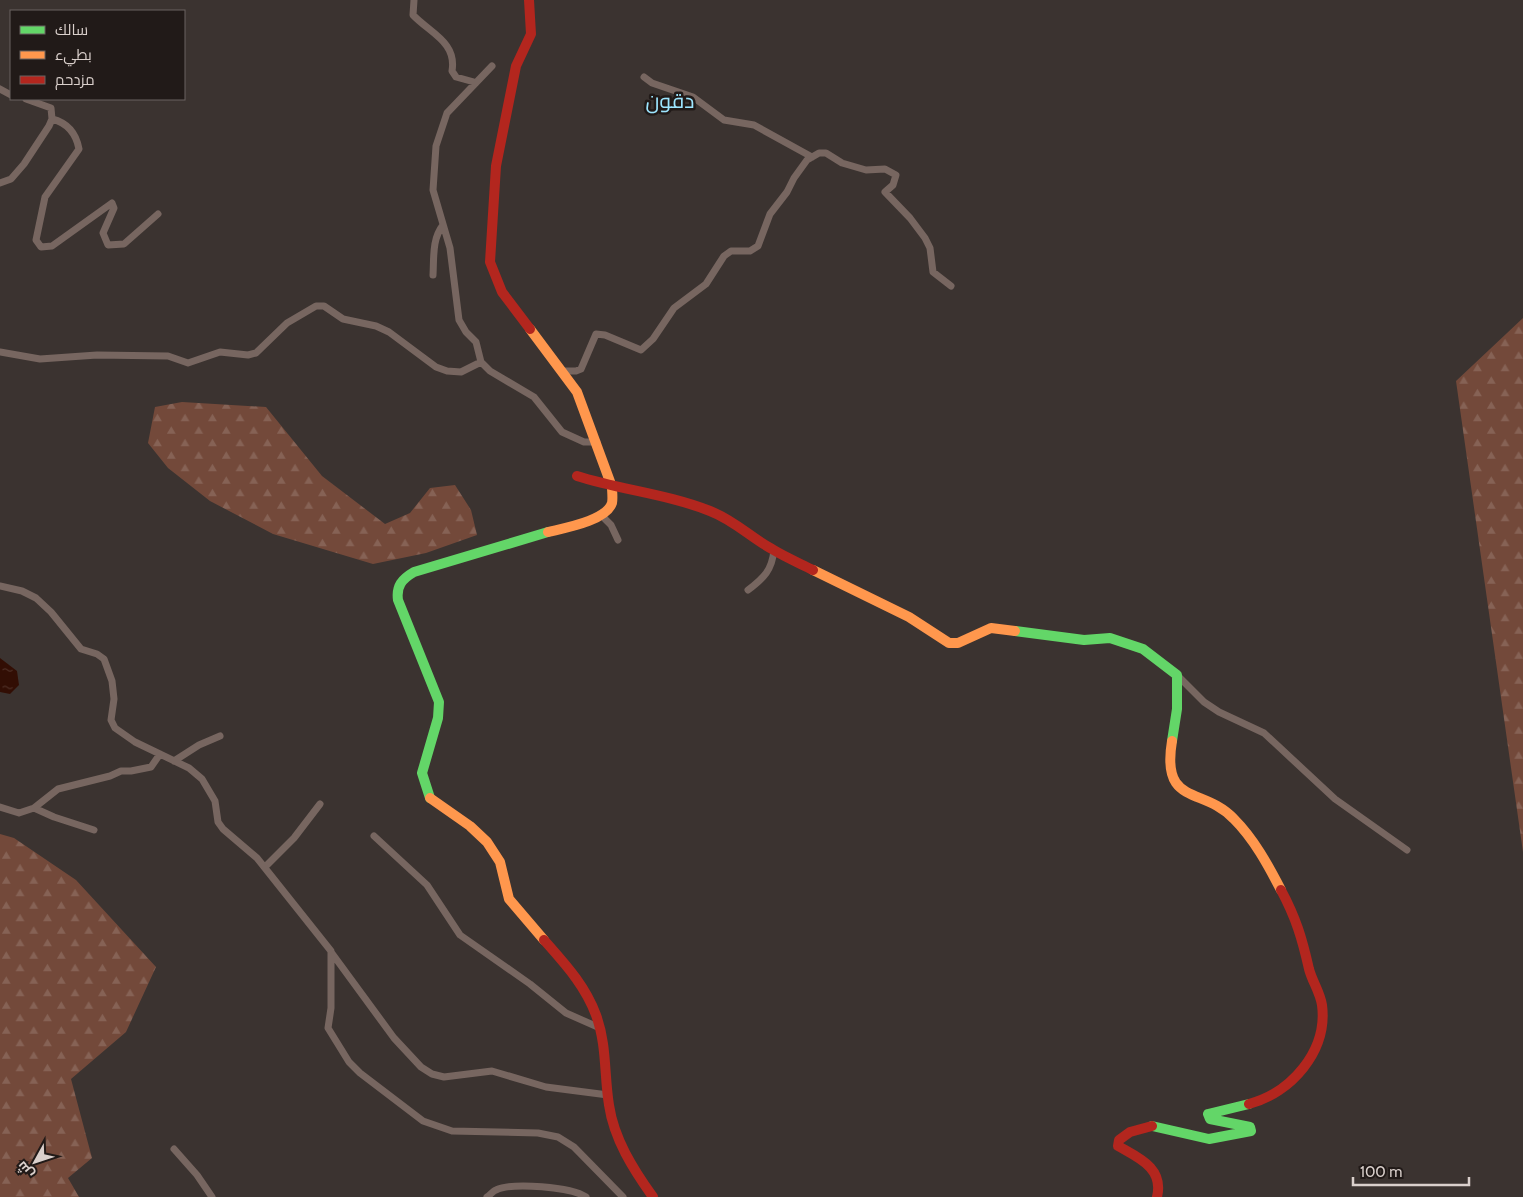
<svg xmlns="http://www.w3.org/2000/svg" width="1523" height="1197" font-family="Cabin,Cairo,sans-serif">
<style>
.forest{fill:url(#forest-firs)}
.water{fill:url(#water-ripples)}
.lines{fill:none;stroke-linecap:round;stroke-linejoin:round}
.street{stroke:#776660;stroke-width:7}
.fast{stroke:#63d668;stroke-width:10}
.slow{stroke:#ff974d;stroke-width:10}
.jam{stroke:#b3261e;stroke-width:10}
.labels{text-anchor:middle;stroke-width:5;stroke-linejoin:round;paint-order:stroke}
.quarter-label{font-size:21px;fill:#9de6ff;stroke:#211a18}
</style>
<defs>
<pattern id="forest-firs" width="22" height="20" patternUnits="userSpaceOnUse" patternTransform="scale(1.25)"><rect width="22" height="20" fill="#73493a"/><path d="M5 1l3.5 6h-7zM16 11l3.5 6h-7z" fill="#866255"/></pattern>
<pattern id="water-ripples" width="26" height="14" patternUnits="userSpaceOnUse" patternTransform="scale(1.25)"><rect width="26" height="14" fill="#320e04"/><path d="M2 4q2-2 4 0t4 0M15 11q2-2 4 0t4 0" fill="none" stroke="#4f3027"/></pattern>
</defs>
<rect width="100%" height="100%" fill="#3b3330"/>
<path class="forest" d="M1523,318V852L1456,381Z
M182,402L266,407L322,476L385,524L410,513L430,488L455,485L471,510L477,535L426,553L373,564L273,534L210,501L168,468L148,443L155,407Z
M0,834L14,838L76,880L156,967L126,1032L71,1079L92,1158L68,1178L79,1197H0Z"/>
<path class="water" d="M0,658L17,671L19,685L10,694L0,692Z"/>
<g class="lines">
<path class="street" d="M414,0L413,15C430,33 457,42 452,71L456,77L474,82
M492,66L447,113L436,146L433,190L450,248L459,320L466,332L476,342L481,362L490,371L534,397L562,432L584,442H597
M644,77L652,83L693,97L724,120L754,125L812,157
M0,89L11,95
M52,119C68,123 76,133 79,149L45,197L36,240L41,247L52,246L112,203L114,208L103,233L108,245L124,244L158,214
M0,183L11,179L24,164L49,126L52,119L51,108L26,99
M433,275C434,257 432,239 443,225
M0,352L40,359L97,355L168,356L188,363L220,352L248,355L256,353L287,323L316,306H324L343,319L376,326L389,332L436,367L447,371L461,372L481,362
M562,371H576L581,369L596,334L605,335L641,350L653,339L674,308L706,284L724,256L731,251H750L758,246L770,214L787,192L794,178L807,160L819,153H826L842,163L866,170L885,169L896,175L893,185L885,192L910,218L925,238L930,248L933,272L951,286
M601,515L611,525L618,540
M0,586L22,591L36,598L51,612L81,649L97,654L104,659L112,681L114,699L111,720L115,728L135,742L189,768L202,779L215,801L218,822L223,829L257,858L331,951V1008L328,1028L349,1062L360,1073L423,1121L452,1131L538,1133L558,1137L574,1147L623,1197
M748,590C764,578 772,570 774,550
M1177,675L1204,702L1219,712L1264,733L1335,799L1407,850
M174,761L199,745L220,736
M0,807L19,813L34,808
M94,830L54,817L34,808L58,789L110,776L121,771H131L151,767L160,754
M374,836L427,885L460,935L530,984L566,1013L600,1028
M265,867L294,838L320,804
M331,952L394,1038L421,1067L432,1074L444,1077L492,1071L546,1087L608,1095
M174,1149L197,1175L212,1197
M487,1197C490,1195 493,1191 496,1190C513,1182 571,1187 586,1197"/>
<path class="fast" d="M1015,631L1084,640L1110,638L1143,649L1177,675V709L1172,741
M430,798L422,773L438,718L439,702L398,600C396,586 402,579 414,572L548,532
M1152,1126L1209,1139L1251,1131L1250,1127L1210,1119L1208,1114L1249,1104"/>
<path class="slow" d="M530,329L577,392L612,487C612,491 613,499 612,503C606,521 564,528 548,532
M813,570L909,617L949,643H958L991,628L1015,631
M1172,741C1161,807 1203,786 1234,819C1254,839 1268,865 1281,890
M430,798L470,826L487,842L500,862L509,899L544,940"/>
<path class="jam" d="M529,0L531,34L516,66L496,166L490,262L502,292L530,329
M577,476C621,490 667,494 710,511C734,520 750,537 772,549C785,557 799,563 813,570
M544,940C565,964 585,985 596,1015C607,1045 604,1074 609,1105C614,1139 633,1169 653,1197
M1249,1104C1291,1093 1328,1051 1322,1005C1320,992 1312,981 1309,969C1302,938 1296,918 1281,890
M1152,1126L1130,1132L1119,1140L1118,1146C1139,1158 1164,1168 1157,1197"/>
</g>
<g class="labels">
<g class="quarter-label">
<text x="670" y="108">دقون</text>
</g>
</g>
<rect x="10" y="10" width="175" height="90" fill="#211a18" stroke="#6b6360"/>
<rect x="20" y="26" width="25" height="8" fill="#63d668" stroke="#6b6360"/>
<text x="55" y="35" font-size="15" fill="#dad0cc">سالك</text>
<rect x="20" y="51" width="25" height="8" fill="#ff974d" stroke="#6b6360"/>
<text x="55" y="60" font-size="15" fill="#dad0cc">بطيء</text>
<rect x="20" y="76" width="25" height="8" fill="#b3261e" stroke="#6b6360"/>
<text x="55" y="85" font-size="15" fill="#dad0cc">مزدحم</text>
<g transform="translate(35 1162) rotate(230)" stroke="#211a18" stroke-width="4" paint-order="stroke">
<path d="M0-4L9 19L0 12L-9 19Z" fill="#dad0cc"/>
<text y="-8" font-size="14" font-weight="bold" text-anchor="middle" fill="#dad0cc">ش</text>
</g>
<path d="M1353 1177v8h116v-8" fill="none" stroke="#dad0cc" stroke-width="2.5"/>
<text x="1360" y="1177" font-size="15" fill="#dad0cc" stroke="#211a18" stroke-width="4" paint-order="stroke">100 m</text>
</svg>
